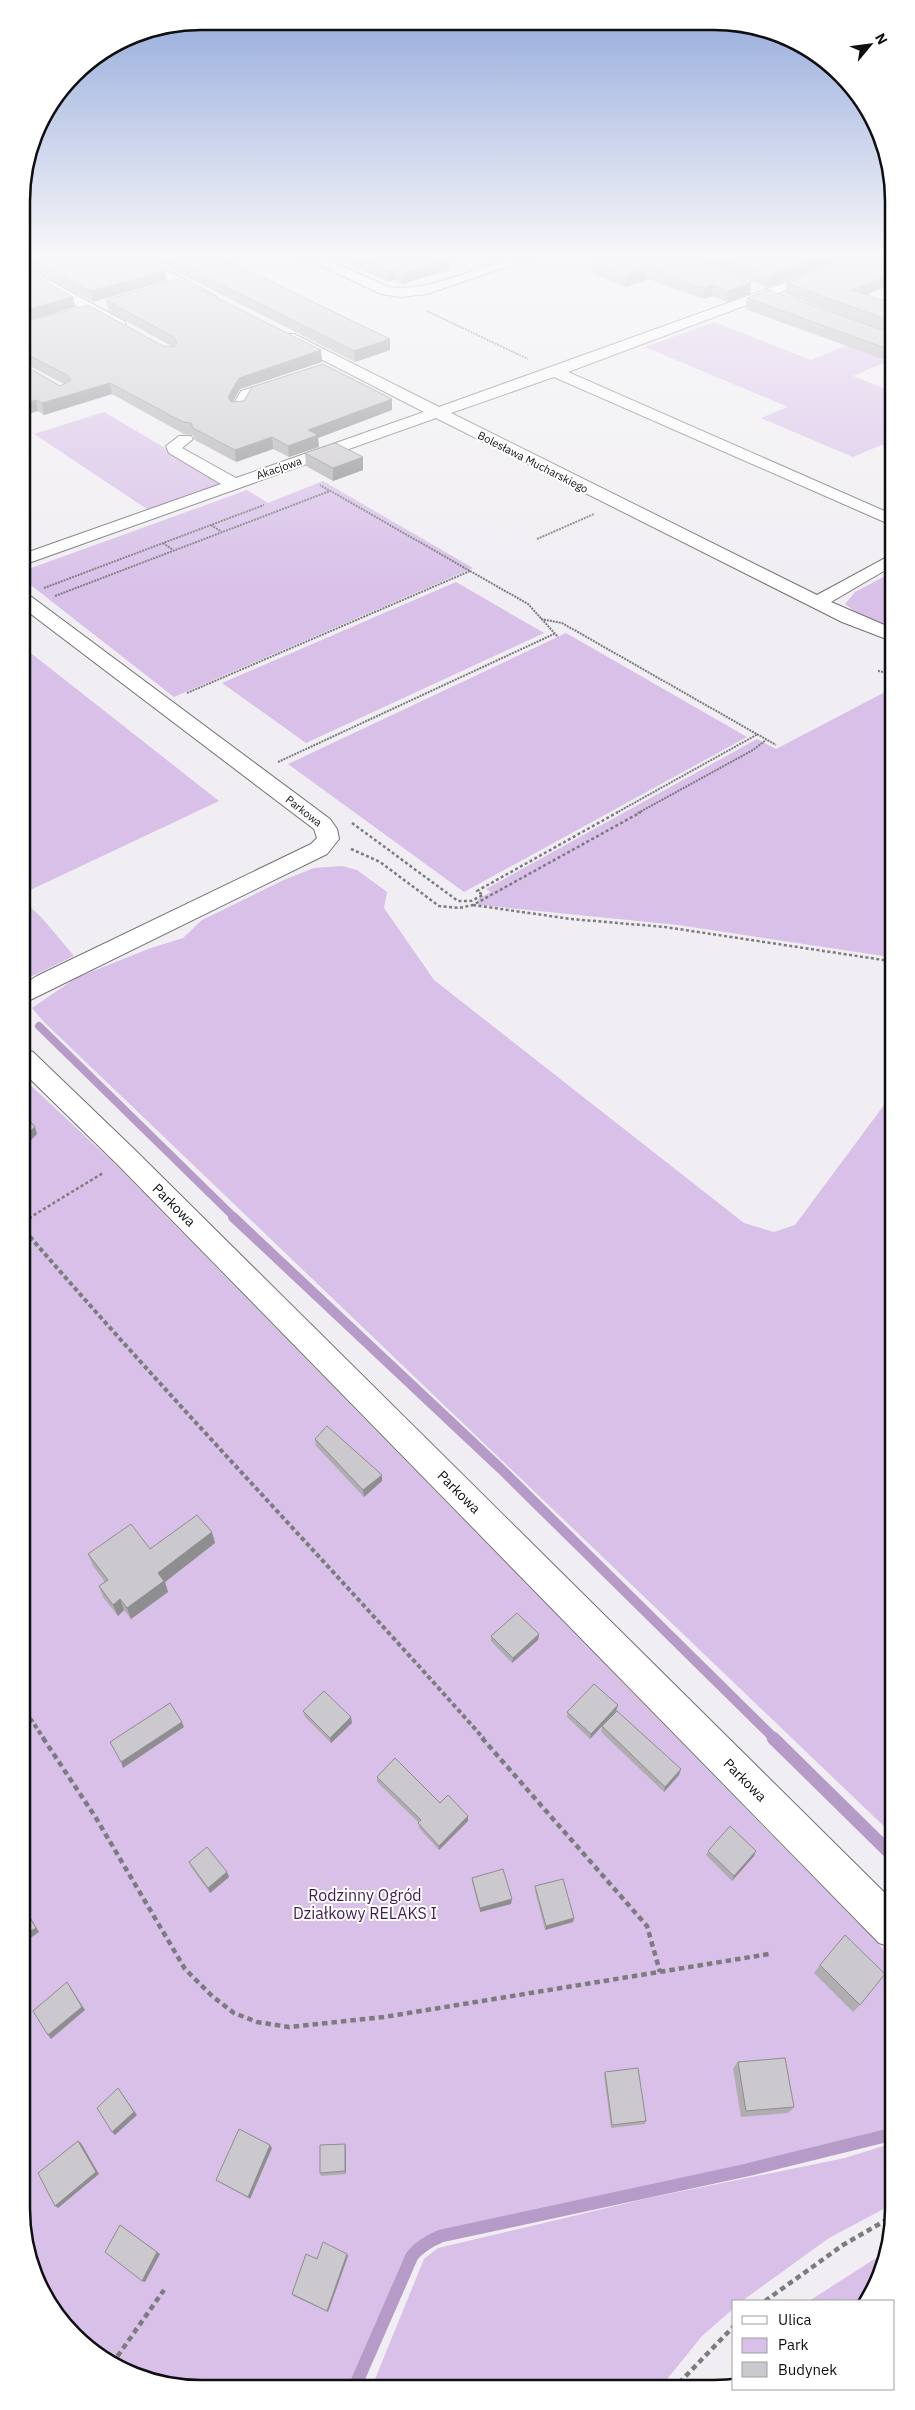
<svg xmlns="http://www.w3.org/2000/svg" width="915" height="2410" font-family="'IBM Plex Sans',sans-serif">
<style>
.green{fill:#d8c0e8}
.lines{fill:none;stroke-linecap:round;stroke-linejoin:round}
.stream-far2{stroke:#b69bc8;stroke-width:8}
.stream-far1{stroke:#b69bc8;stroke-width:10}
.stream{stroke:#b69bc8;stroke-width:13}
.minor-casing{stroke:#737174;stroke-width:2}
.path-far3{stroke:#7c7b7e;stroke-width:2;stroke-dasharray:2 1;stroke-linecap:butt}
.path-far2{stroke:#7c7b7e;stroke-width:2.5;stroke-dasharray:3 2.5;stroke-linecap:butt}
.path-far1{stroke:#7c7b7e;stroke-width:4;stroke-dasharray:4.5 3;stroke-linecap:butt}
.path{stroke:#7c7b7e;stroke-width:4.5;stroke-dasharray:5.5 4;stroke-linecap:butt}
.minor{fill:#fff;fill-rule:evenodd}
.wall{fill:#afadb0}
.shaded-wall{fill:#8e8d90}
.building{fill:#cbc9cd;stroke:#8e8d90}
.labels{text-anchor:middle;stroke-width:4;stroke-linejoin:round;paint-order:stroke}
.far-street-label{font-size:11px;fill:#0f0e10;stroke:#fff}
.street-label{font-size:14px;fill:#0f0e10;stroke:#fff}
.near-park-label{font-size:16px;fill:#411d54;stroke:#fff}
.rim{fill:none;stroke:#0f0e10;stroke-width:2.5}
</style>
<rect width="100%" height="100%" fill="#f0eef2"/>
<path class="green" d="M714,322L811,360L873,335L888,361L853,376L888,390L889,448L881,445L853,457L761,418L788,407L645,347Z
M104,412L228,485L153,513L34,434Z
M323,481L473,568L174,697L23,579V571L247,490L268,503Z
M889,574V626L857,613L845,604L855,592Z
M456,582L544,633L306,743L222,683Z
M566,633L747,737L464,892L288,764Z
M32,654L219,801L24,893L23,658Z
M889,690L890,957L678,925L479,905L478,899L491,892L486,889L757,739L776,749Z
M342,866L357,870L387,892L384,908L434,980L744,1223L774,1232L795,1225L890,1097L892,1834L44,1022L32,1008L76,978L148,949L183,938L202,920L286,879L314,868Z
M24,901L42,918L74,956L24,980Z
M24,1079L116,1165L893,1959V2134L747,2170L441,2236C429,2241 420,2245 412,2256L356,2384L166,2385L121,2370L74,2336L27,2255Z
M893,2143V2204L829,2238L742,2301H734V2308L702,2336L664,2383L373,2384L424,2259L438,2248L649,2198L845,2158Z
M887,2251L884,2267L866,2301H809Z"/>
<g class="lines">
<path class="stream-far2" d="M39,1026L235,1218"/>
<path class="stream-far1" d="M233,1217L499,1467L775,1739"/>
<path class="stream" d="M773,1738L892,1855
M356,2384L412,2256C420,2246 429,2241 441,2236L747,2170L893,2134"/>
<defs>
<path id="minor" d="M121,255H138L217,297L215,300H205Z
M299,255H317L389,287C441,294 489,255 541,255L427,294L401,297L381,294Z
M861,255H880L568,372L889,513V524L554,377L451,413L817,595L889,556V568L831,602L889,627V640L842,622L436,418L23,565V554L221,484L169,453L166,446L179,436H191L193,439L182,448L236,478L424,412L284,340L282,337L284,334H294L439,407Z
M22,266L124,321L126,324L124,327H114L22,275Z
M283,378L290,382L288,385L252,397L244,412L239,414L231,409L241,391Z
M23,594L29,595L330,819L337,829L339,839L327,854L24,1003V984L37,976L311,844L317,838L314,829L23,608Z
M24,1049L33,1052L136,1151L893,1901V1948L879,1943L118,1165L24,1073Z"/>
</defs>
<use href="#minor" class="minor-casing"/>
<path class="path-far3" d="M427,311L528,359
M211,525L222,532
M537,539L594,514
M163,543L173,550
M470,571L528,604L558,637
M44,588L264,505
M55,596L330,491
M541,619L562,623L776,745
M878,671L889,673
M187,693L470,571L320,485
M278,762L554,634
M616,813L758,734
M638,813L753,750L766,740"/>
<path class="path-far2" d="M352,823L458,901H471L483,895L477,891L618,812
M351,849L380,862L439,906L459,908L473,905L641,812
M473,905L571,919L665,927L890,961
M29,1218L103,1173"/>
<path class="path-far1" d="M24,1221L31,1217
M25,1231C174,1404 333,1568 484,1739
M26,1712L44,1739"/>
<path class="path" d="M43,1738L96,1818L185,1969L212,1996L234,2013L257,2022L289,2027L384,2017L769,1954
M482,1738L647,1926L660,1972
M765,2301L843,2245L893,2216
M112,2364L164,2290
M679,2383L734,2326"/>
<use href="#minor" class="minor"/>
</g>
<path class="wall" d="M22,255L165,271L166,281L93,302L22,265Z
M143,255H216L390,339V350L355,362Z
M329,255H438L449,260V270L403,284L394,280L388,282Z
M585,255H680L751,283L750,294L727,302L712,296L704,299L694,296L651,280H645L625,287L592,273V263L598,261Z
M682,255H854L767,287Z
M888,255V286L866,295L888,302V332L785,294L787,283Z
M747,298L888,332V361L745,309Z
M106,300L322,362L240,389L233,402L392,410L318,438L319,447L289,457L273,449L236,462L195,440L193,435L184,434L112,394L44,415L38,411L22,364L60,386L64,384L22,362V323L163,346L173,347L108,311Z
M305,453L363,457V470L333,481L306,466Z
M315,1439L382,1475V1481L364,1497L316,1446Z
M215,1543L165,1582L168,1592L131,1619L124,1610L118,1616L103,1597L99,1586L105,1582L93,1566L88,1554Z
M539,1634L538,1640L512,1663L491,1641V1636Z
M618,1705L616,1711L590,1739L567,1717V1712Z
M303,1711L352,1723L331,1743L305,1717Z
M602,1726L679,1775L664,1792L601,1732Z
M377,1777L440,1803L468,1816V1821L439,1850L419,1828V1823L377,1782Z
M708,1851H756L754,1856L732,1881L706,1855Z
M189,1862L227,1872L229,1877L210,1893L191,1867Z
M472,1878L511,1904L480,1912L472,1882Z
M535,1886L573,1922L545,1930L535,1891Z
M820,1965L860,2005L853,2012L814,1973Z
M738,2062L794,2107L788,2113L741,2117L733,2068Z
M605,2072L646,2121L645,2124L611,2128L604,2075Z
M346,2146V2174L321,2176L320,2173Z
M272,2148L250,2199L219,2182L216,2180Z
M348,2256L328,2312L293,2296L292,2294Z"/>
<path class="shaded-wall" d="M827,255H854L767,287L769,276Z
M449,260V270L403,284V274Z
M646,269L645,280L625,287V276Z
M394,270V280L388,282V271Z
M165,271L166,281L93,302L91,291Z
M888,276V286L850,301L852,290Z
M751,283L750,294L727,302L728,291Z
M713,285L712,296L704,299L705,288Z
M73,297L75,307L22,323V311Z
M390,339V350L355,362L354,351Z
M321,350L322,362L240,389L229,408L228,397L239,378Z
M110,383L112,394L44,415L42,403Z
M392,399V410L318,438L319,447L289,457L288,446L308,430Z
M36,400L38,411L22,416V404Z
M272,437L273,449L236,462L235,450Z
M363,457V470L333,481V468Z
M35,1127L37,1134L25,1146L24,1137Z
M382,1475V1481L364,1497L363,1490Z
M212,1532L215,1543L165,1582L168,1592L131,1619L127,1608L158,1573Z
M120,1599L124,1610L118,1616L113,1605Z
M539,1634L538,1640L512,1663L513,1658Z
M618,1705L616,1711L590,1739L591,1734Z
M351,1717L352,1723L331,1743L330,1738Z
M182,1722L184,1727L123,1768L121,1762Z
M681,1769L679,1775L664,1792L665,1787Z
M468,1816V1821L439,1850V1846Z
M756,1851L754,1856L732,1881L734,1876Z
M227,1872L229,1877L210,1893L208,1888Z
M512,1899L511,1904L480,1912V1908Z
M26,1910L39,1932L26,1941Z
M574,1918L573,1922L545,1930L546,1926Z
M67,1982L85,2010L51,2039L48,2035Z
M118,2088L137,2115L115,2135L112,2132Z
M78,2141L81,2143L99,2174L58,2208L55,2206Z
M345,2144L346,2146V2174L345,2171Z
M270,2145L272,2148L250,2199L248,2197Z
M120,2225L160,2254L145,2282L142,2281Z
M347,2254L348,2256L328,2312L327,2311Z"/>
<path class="building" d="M22,255H137L165,271L91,291Z
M162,255H216L390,339L354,351Z
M352,255H438L449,260L403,274L394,270L388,271Z
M612,255H680L751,283L728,291L713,285L705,288L695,286L652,269H646L625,276L592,263L613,256Z
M712,255H827L769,276Z
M859,255H888V276L852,290L888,302V320L787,283Z
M22,268L73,297L22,311Z
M179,279L321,350L239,378L228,397L231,402L244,401L252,387L323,364L392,399L308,430L318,435L288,446L272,437L235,450L193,428L191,423L183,422L110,383L42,403L36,400L22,404V364L60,386L71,380L67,375L22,352V323L88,305L163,346L174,347L177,343L174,337L106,300Z
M769,290L888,332V349L747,298Z
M335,443L363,457L333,468L305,453Z
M24,1114L35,1127L24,1137Z
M327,1426L382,1475L363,1490L315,1439Z
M197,1515L212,1532L158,1573L164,1581L127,1608L120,1599L113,1605L99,1586L108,1580L88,1554L131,1524L150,1549Z
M517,1613L539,1634L513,1658L491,1636Z
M594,1684L618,1705L591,1734L567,1712Z
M324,1691L351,1717L330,1738L303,1711Z
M170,1703L182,1722L121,1762L110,1742Z
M617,1711L681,1769L665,1787L602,1726Z
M395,1758L440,1803L448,1795L468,1816L439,1846L418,1823L421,1820L377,1777Z
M730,1826L756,1851L734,1876L708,1851Z
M207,1847L227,1872L208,1888L189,1862Z
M503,1869L512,1899L480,1908L472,1878Z
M563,1879L574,1918L546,1926L535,1886Z
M26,1911L36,1928L26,1934Z
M845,1935L885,1974L860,2005L820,1965Z
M67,1982L82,2007L48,2035L33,2011Z
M785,2058L794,2107L746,2111L738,2062Z
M638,2068L646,2121L612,2125L605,2072Z
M118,2088L134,2112L112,2132L97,2108Z
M239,2129L270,2145L248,2197L216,2180Z
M78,2141L96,2172L55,2206L38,2173Z
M345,2144V2171L320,2173V2145Z
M120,2225L157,2252L142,2281L105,2252Z
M323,2242L347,2254L327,2311L292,2294L306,2254L317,2259Z"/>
<linearGradient id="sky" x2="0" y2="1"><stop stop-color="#94aadb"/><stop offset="0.43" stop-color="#f8f7f9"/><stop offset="1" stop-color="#f8f7f9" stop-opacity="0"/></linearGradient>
<rect width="915" height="593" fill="url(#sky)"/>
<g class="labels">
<g class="far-street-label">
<text transform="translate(533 462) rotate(27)" y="4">Bolesława Mucharskiego</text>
<text transform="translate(279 468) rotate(-19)" y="4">Akacjowa</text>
<text transform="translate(304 811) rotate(38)" y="4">Parkowa</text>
</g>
<g class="street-label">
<text transform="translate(174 1205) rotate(45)" y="5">Parkowa</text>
<text transform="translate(459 1492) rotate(45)" y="5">Parkowa</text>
<text transform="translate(745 1780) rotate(45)" y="5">Parkowa</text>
</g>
<g class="near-park-label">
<text x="365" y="1901">Rodzinny Ogród<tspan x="365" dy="18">Działkowy RELAKS I</tspan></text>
</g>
</g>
<path d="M0 0H915V2410H0ZM201 30H714A171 171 0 0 1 885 201V2209A171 171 0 0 1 714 2380H201A171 171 0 0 1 30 2209V201A171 171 0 0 1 201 30Z" fill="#fff" fill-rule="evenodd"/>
<path class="rim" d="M201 30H714A171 171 0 0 1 885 201V2209A171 171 0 0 1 714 2380H201A171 171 0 0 1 30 2209V201A171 171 0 0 1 201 30Z"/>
<rect x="732" y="2300" width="162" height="90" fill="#ffffff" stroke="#9f9f9f"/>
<rect x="742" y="2316" width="25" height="8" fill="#ffffff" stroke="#9f9f9f"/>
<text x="778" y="2325" font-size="15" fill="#0f0e10">Ulica</text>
<rect x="742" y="2338" width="25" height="15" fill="#d8c0e8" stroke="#9f9f9f"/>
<text x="778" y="2350" font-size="15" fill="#0f0e10">Park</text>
<rect x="742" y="2362" width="25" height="15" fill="#cbc9cd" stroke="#9f9f9f"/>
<text x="778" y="2375" font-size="15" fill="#0f0e10">Budynek</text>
<g transform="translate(870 45) rotate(61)" stroke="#ffffff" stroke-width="4" paint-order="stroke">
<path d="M0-4L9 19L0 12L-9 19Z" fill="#0f0e10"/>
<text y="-8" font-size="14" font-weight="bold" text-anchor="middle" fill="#0f0e10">N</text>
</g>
</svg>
